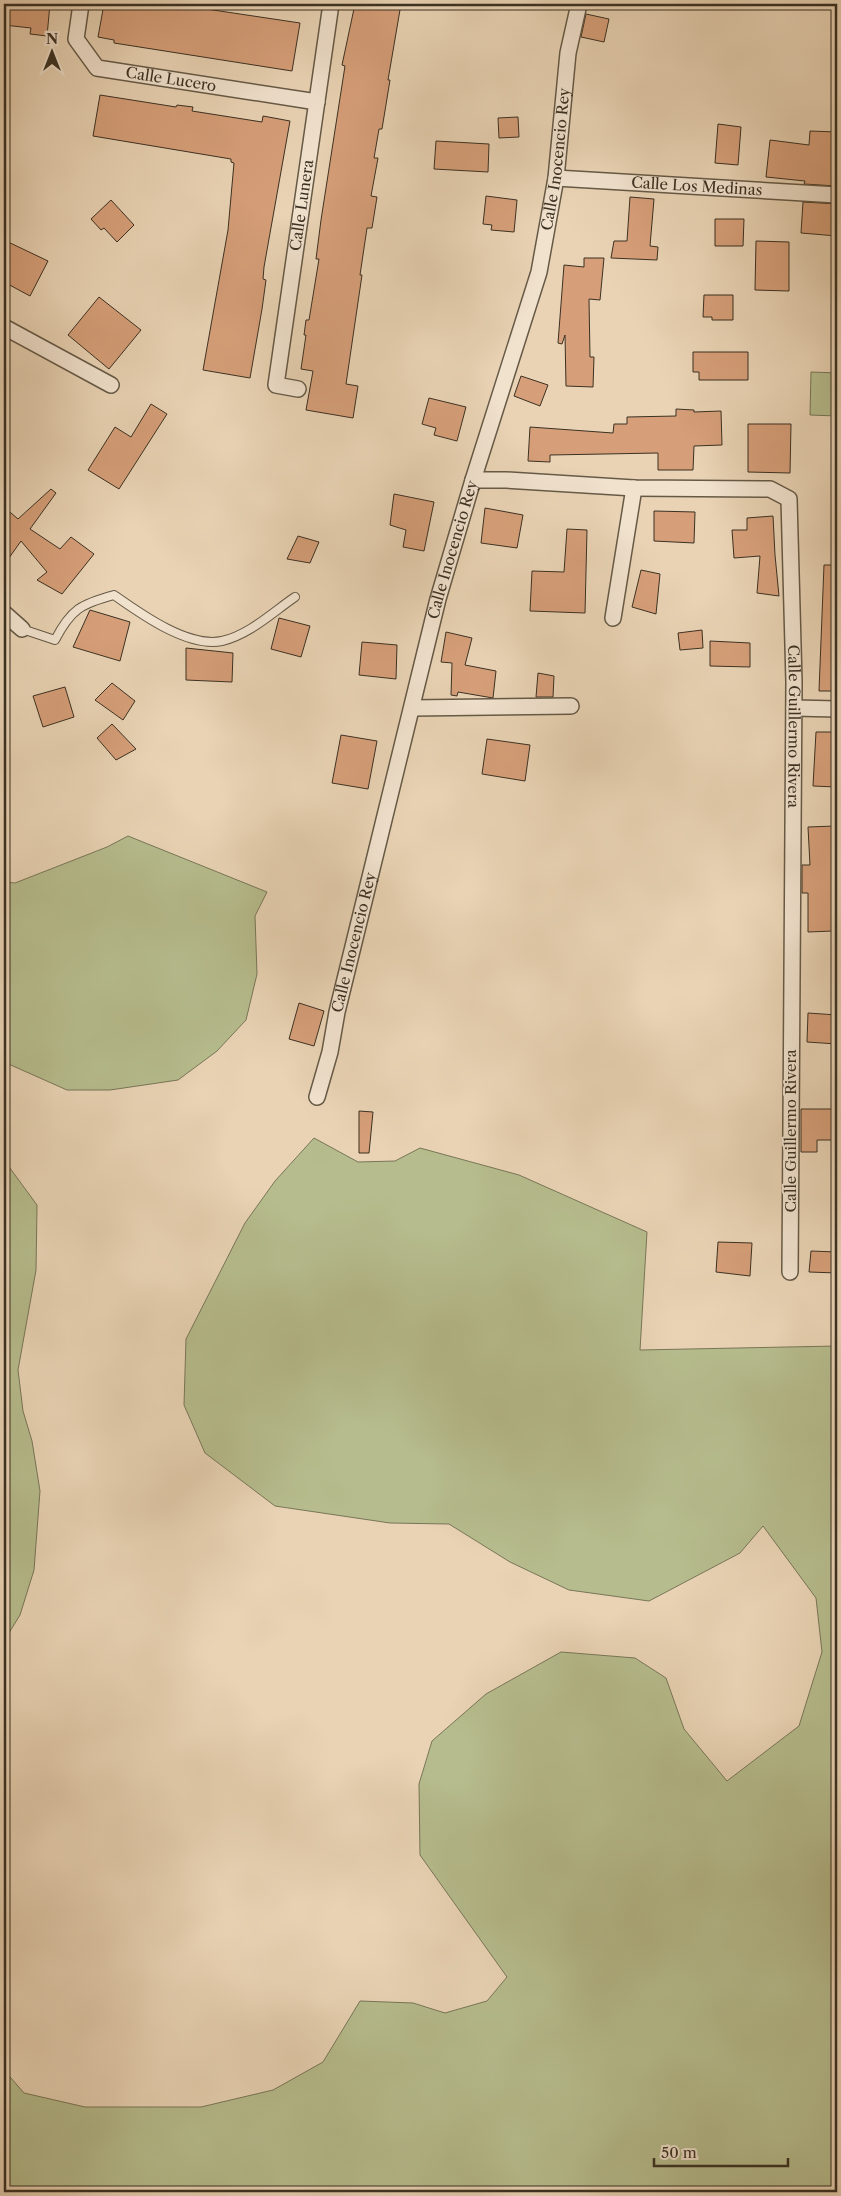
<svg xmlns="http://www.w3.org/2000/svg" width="841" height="2196" font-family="'Libre Caslon Text',serif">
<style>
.green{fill:#b6bc8d;stroke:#787658}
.building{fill:#d69f79;stroke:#3b3123}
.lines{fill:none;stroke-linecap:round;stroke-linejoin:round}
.lane-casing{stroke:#665a47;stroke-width:10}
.street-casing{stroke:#665a47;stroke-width:18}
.lane{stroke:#f1e2ce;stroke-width:8}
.street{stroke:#f1e2ce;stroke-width:15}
.labels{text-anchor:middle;stroke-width:4;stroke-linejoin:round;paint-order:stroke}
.street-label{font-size:15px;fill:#3b3123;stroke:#f1e2ce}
</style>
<rect width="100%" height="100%" fill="#e9d3b4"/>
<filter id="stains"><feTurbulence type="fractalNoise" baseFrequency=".004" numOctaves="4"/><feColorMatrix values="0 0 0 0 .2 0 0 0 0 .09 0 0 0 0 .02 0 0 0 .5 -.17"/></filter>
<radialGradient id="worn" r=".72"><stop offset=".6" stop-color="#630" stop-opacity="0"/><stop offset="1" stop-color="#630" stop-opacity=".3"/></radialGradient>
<path class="green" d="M811,372L837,373V416L810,415Z
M128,836L267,892L255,916L257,974L246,1020L217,1051L178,1080L110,1090H67L4,1062V882L15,883L107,847Z
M314,1138L358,1162L395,1161L420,1148L519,1175L647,1232L640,1350L837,1346V2192H4V2070L24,2093L85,2107H201L273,2090L323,2062L360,2001L413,2003L445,2013L487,2001L507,1977L420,1855L419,1784L432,1741L486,1694L561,1652L635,1658L666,1678L684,1729L727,1781L799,1726L822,1652L816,1598L763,1526L740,1553L649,1601L569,1590L510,1562L449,1524L390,1523L275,1506L205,1453L184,1405L186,1339L245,1223L275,1181Z
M4,1160L37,1205L36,1270L18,1370L23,1411L32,1441L40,1491L34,1570L20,1615L4,1641Z"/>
<path class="building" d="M5,4H50L47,36L30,34L31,28L4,25Z
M104,4H173L300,23L292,71L114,43V40L98,37Z
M355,4H401L388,80H390L382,129H379L374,158H378L371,196L377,197L372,228H367L360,275H362L346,384L358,386L353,418L306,410L313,371L301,369L306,335H304L306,320H309L319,259H316L321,220L345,66L342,65Z
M586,14L609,19L604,42L581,37Z
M100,95L176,107L177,105L193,107L192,111L262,122L263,116L290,121L264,267L263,279L266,280L262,309L250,378L203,370L228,230L234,163L231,162V159L93,136Z
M518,117L519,137L499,138L498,118Z
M718,124L741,127L738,165L715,163Z
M810,131L837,132V186L804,184L805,181L766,177L770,140L809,145Z
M436,141L489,144L488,172L434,169Z
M486,196L517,200L514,232L491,230L492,225L483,224Z
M630,197L654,199L650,246L658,247L657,260L611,258L614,241H627Z
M111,200L134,225L117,242L104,228L101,230L91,219Z
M803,202L837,204V236L801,233Z
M715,219H744L743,246H715Z
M4,240L48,261L30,296L4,282Z
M756,241L789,242V291L755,290Z
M584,258H604L600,300L589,299L590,357H594L593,387L566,386L565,335L562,344L558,343L564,265L584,267Z
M704,295H733V320H712V317H703Z
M99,297L141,330L109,369L68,335Z
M693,352H748V380H699V372H693Z
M521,376L548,385L540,406L514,396Z
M429,398L466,407L457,441L434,435L436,428L422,424Z
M151,404L167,414L119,489L88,470L115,427L131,437Z
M676,409L694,410V412L721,411L722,445L694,446L693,470H658V453L550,455V462L528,461L530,427L613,433L614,424H627V417L676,416Z
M748,424H791L790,473L748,472Z
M51,489L56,493L30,529L60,549L71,537L94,554L62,594L37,580L47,572L21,541L4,565V507L18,519Z
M394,494L434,502L424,551L403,547L406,530L390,525Z
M485,508L523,515L517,548L481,543Z
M654,511L695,512L694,543L654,541Z
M773,516L775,555L779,596L757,593L760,556L734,558L732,530H747V518Z
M567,529L587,530L585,613L530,611L532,571L564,572Z
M298,536L319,542L310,563L287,559Z
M824,565H837V691H819Z
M641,570L660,574L656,614L632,607Z
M90,610L130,622L120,661L73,647Z
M279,618L310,626L301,657L271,649Z
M702,630L703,648L680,650L678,633Z
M446,632L472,638L465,665L496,671L493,698L458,692L457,696L451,695L452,663L441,662Z
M710,641L750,643V667L710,666Z
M362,642L397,645L396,679L359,675Z
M186,648L233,653L232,682L186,680Z
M538,673L554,676L553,697H536Z
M112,683L135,701L123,720L95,700Z
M65,687L74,717L43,727L33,696Z
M112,724L136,749L116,760L97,738Z
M816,732H837L836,787L813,786Z
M341,735L377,741L368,789L332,783Z
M487,739L530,745L525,781L482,774Z
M835,826L837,892H833V931L808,932V893H802V865H810L808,827Z
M299,1003L324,1011L314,1046L289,1039Z
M808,1013L837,1015V1044L807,1042Z
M801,1109H834V1140H817V1152H801Z
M359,1111L373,1112L369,1153H359Z
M718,1242L752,1243L750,1276L716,1272Z
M811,1251L837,1252V1273L809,1272Z"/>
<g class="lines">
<defs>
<path id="lane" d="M22,629L55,640C71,609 81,604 114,595C141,614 188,648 222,641C249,635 273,612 295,597"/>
<g id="street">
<path id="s1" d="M81,4L76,39L97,68L317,102"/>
<path id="s2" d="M556,178L837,195"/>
<path d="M4,327L111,385"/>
<path id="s3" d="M298,389L276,385L331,4"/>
<path id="s4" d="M473,480H506L634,488L770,489L789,499L794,682L790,1272"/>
<path d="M4,613L22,629"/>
<path d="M613,618L634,488"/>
<path d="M412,708L571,706"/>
<path d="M794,708L837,709"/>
<path id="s5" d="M317,1097L330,1052L337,1012L438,599L473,480L539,272L556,178L568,53L579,4"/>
</g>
</defs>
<use href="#lane" class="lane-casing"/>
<use href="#street" class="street-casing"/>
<use href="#lane" class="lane"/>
<use href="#street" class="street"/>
</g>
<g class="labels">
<g class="street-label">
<text dy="5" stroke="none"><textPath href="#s1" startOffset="146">Calle Lucero</textPath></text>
<text dy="5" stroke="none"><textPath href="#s5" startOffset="969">Calle Inocencio Rey</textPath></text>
<text dy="5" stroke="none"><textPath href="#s2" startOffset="141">Calle Los Medinas</textPath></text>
<text dy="5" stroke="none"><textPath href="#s3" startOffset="204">Calle Lunera</textPath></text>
<text dy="5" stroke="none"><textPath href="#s5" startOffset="564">Calle Inocencio Rey</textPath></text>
<text dy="5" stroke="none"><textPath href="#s4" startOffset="546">Calle Guillermo Rivera</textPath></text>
<text dy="5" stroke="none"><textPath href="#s5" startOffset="159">Calle Inocencio Rey</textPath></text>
<text transform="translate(791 1131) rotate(-90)" y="5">Calle Guillermo Rivera</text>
</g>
</g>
<rect width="841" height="2196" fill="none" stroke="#e9d3b4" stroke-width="20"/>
<rect x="5" y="5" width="831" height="2186" fill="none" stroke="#3b3123" stroke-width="2.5"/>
<rect x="10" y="10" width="821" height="2176" fill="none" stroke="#3b3123"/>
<g transform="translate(52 52)" stroke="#f1e2ce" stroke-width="4" paint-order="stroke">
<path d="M0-4L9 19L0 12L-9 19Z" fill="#3b3123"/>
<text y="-8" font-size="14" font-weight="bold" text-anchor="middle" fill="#3b3123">N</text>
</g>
<path d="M654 2158v8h134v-8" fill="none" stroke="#3b3123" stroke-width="2.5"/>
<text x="661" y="2158" font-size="15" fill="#3b3123" stroke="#f1e2ce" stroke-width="4" paint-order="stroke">50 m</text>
<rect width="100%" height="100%" filter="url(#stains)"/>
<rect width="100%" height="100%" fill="url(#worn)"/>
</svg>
